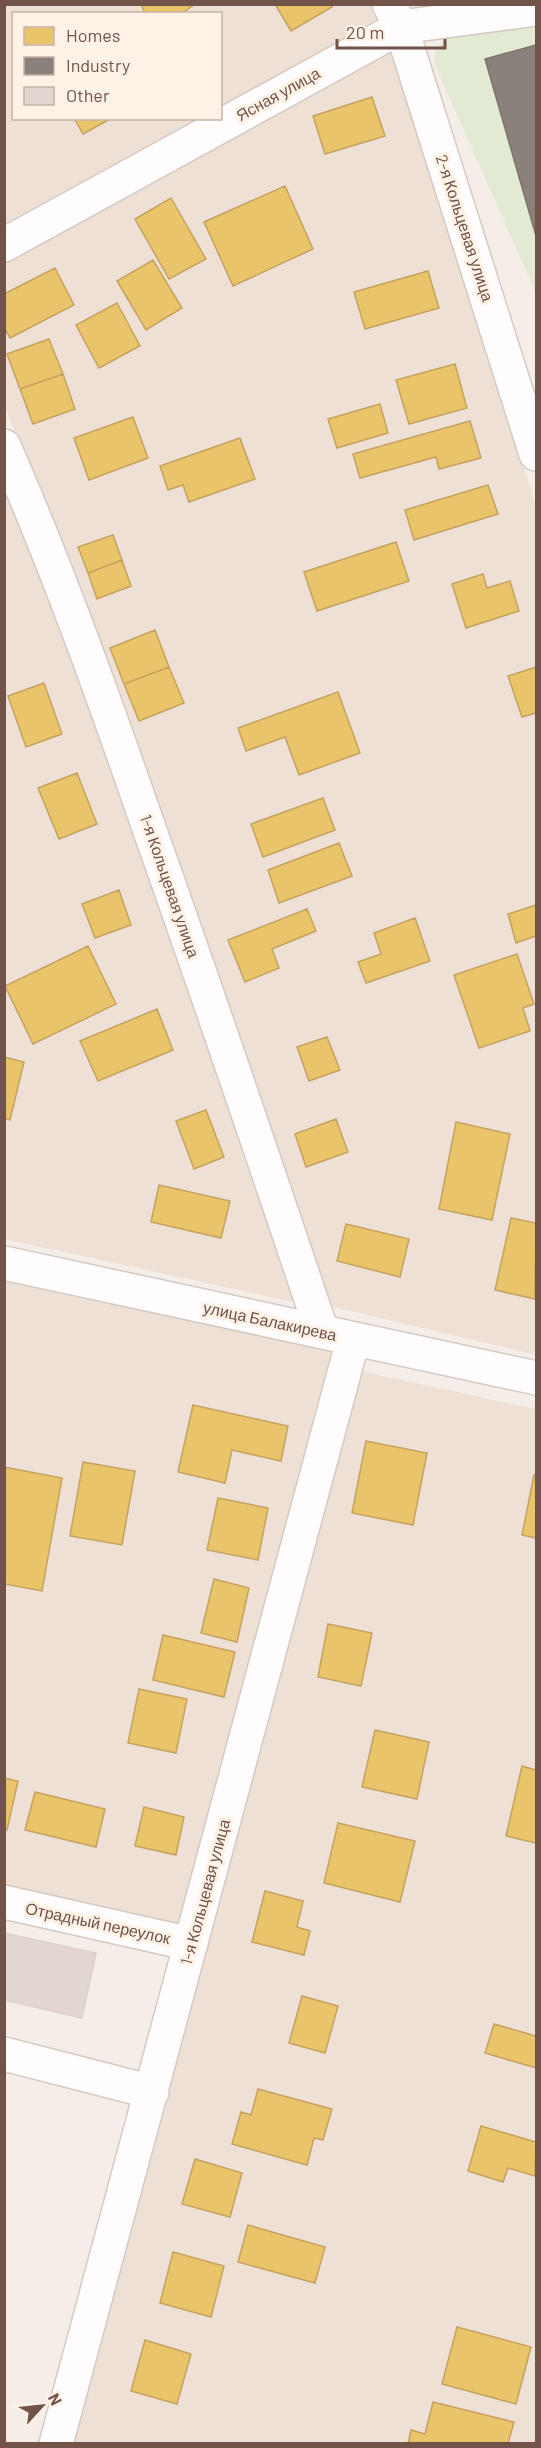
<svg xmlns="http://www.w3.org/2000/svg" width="541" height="2448" font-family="Barlow,sans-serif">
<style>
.residential{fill:#eee0d5}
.green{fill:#e3ead3}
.homes{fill:#e9c46a;stroke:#c5a260;stroke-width:1.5}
.industry{fill:#8a817c;stroke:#82736d;stroke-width:1.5}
.building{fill:#e1d6d0;stroke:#ded1ca;stroke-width:1.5}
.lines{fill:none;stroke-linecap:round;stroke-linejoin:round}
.minor-casing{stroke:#d4cac5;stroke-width:36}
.minor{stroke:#fefcfc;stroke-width:33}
.labels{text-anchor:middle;stroke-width:6;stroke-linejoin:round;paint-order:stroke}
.street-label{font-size:16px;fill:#71534a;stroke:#fef2e7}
</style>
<rect width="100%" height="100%" fill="#f5eee8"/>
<path class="residential" d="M370,4L379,18L221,108L220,14H14V118L202,119L5,231V5Z
M392,47L536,506V1355L325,1305L57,533L5,407L4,261Z
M4,476L32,538L298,1303L5,1239Z
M5,1279L334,1352L181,1929L5,1890Z
M360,1371L536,1409V2443L73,2444Z"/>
<path class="green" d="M536,28V45L485,60L536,236V293L435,65C435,58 433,52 438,46C454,28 513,30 536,28Z"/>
<path class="homes" d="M141,4H195L181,14H145Z
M275,4H330L332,7L291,31Z
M372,97L385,136L325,154L313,116Z
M74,118H112L83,134Z
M285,186L313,249L233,286L204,222Z
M171,198L206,259L169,279L135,219Z
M153,260L182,308L146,330L117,281Z
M55,268L74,305L10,338L4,327V294Z
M428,271L439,308L365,329L354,292Z
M117,303L140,346L99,368L76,325Z
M49,339L63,374L20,389L7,354Z
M455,364L467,408L409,424L396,380Z
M63,374L75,409L33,424L20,389Z
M380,404L388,433L337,448L328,419Z
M133,417L148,458L89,480L74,438Z
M470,421L481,458L439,469L436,457L360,478L353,454Z
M240,438L255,479L189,502L183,485L168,490L160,466Z
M488,485L498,514L414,540L405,510Z
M113,535L122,560L88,573L78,547Z
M396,542L409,581L317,611L304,572Z
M122,560L131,586L97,599L88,573Z
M483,574L487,588L510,581L519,611L466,628L452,584Z
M155,630L169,667L124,684L110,648Z
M169,667L184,703L139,721L124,684Z
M536,667V713L522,717L508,676Z
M44,683L62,734L26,747L8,696Z
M338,692L360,753L299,775L285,737L246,751L238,728Z
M77,773L97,824L59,839L38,788Z
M323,798L335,830L263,857L251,824Z
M339,843L352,876L279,903L268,870Z
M119,890L131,925L95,938L82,904Z
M536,905V936L516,943L508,914Z
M307,909L316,931L272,949L279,968L245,982L228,940Z
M415,918L430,961L366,983L358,962L381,954L374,933Z
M88,946L116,1004L33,1044L5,986Z
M517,954L534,1004L523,1008L530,1031L479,1048L454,975Z
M157,1009L173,1050L98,1081L80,1041Z
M327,1037L340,1070L309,1081L297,1047Z
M4,1057L24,1062L10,1120L4,1118Z
M206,1110L224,1157L194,1169L176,1121Z
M336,1119L348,1152L306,1167L295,1134Z
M456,1122L510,1134L492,1220L439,1209Z
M159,1185L230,1201L221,1238L151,1222Z
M511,1218L536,1223L535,1299L495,1290Z
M346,1224L409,1239L400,1277L337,1261Z
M193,1405L288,1426L281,1461L232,1450L225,1483L178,1472Z
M366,1441L427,1453L413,1525L352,1513Z
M83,1462L135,1471L122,1545L70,1536Z
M4,1467L62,1478L42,1591L4,1584Z
M534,1475H536V1538L522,1535Z
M218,1498L268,1508L258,1560L207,1550Z
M214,1579L249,1588L237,1642L201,1633Z
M328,1624L372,1633L361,1686L318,1677Z
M163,1635L235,1652L224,1697L153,1680Z
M139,1689L187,1699L176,1753L128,1743Z
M375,1730L429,1742L417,1799L362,1787Z
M522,1766L536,1770V1843L506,1836Z
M4,1778L18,1781L7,1830L4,1829Z
M35,1792L105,1809L96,1847L25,1830Z
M144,1807L184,1817L176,1855L135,1846Z
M338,1823L415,1841L400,1902L324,1883Z
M265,1891L303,1901L297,1927L310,1931L304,1955L252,1942Z
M302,1996L338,2006L325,2053L289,2043Z
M494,2024L536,2036V2068L485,2053Z
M258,2089L332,2109L323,2140L314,2138L307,2165L232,2144L241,2112L251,2115Z
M481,2126L536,2142L535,2176L508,2168L503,2182L468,2171Z
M195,2159L242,2173L230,2217L182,2204Z
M248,2225L325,2247L315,2283L238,2262Z
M173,2252L224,2266L211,2317L160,2303Z
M457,2327L531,2347L516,2404L442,2384Z
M145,2340L191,2354L177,2404L131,2391Z
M433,2402L514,2422L508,2444H408L411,2430L425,2434Z"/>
<path class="industry" d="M536,45V236L485,59Z"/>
<path class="building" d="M4,1933L96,1953L82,2018L4,2000Z"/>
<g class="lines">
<defs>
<path id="minor" d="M389,4L401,27L536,454
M4,245L401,27L536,9
M4,446C59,572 105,701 150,831C209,997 266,1165 322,1332
M4,1263L536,1378
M4,1902L191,1944
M4,2054L152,2092
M56,2444L353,1340"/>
</defs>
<use href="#minor" class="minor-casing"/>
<use href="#minor" class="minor"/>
</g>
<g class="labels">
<g class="street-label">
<text transform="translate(278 94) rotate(-29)" y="6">Ясная улица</text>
<text transform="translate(465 228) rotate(72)" y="6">2-я Кольцевая улица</text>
<text transform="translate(170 886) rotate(71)" y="6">1-я Кольцевая улица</text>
<text transform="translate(270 1321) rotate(12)" y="6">улица Балакирева</text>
<text transform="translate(205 1892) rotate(-75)" y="6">1-я Кольцевая улица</text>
<text transform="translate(98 1923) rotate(12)" y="6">Отрадный переулок</text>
</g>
</g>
<rect width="541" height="2448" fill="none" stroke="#71534a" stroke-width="12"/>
<rect x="12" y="12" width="210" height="108" fill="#fef2e7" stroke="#c6b2a8" stroke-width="1.5"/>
<rect x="24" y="27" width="30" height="18" fill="#e9c46a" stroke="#c6b2a8" stroke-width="1.5"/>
<text x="66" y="42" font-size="18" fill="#71534a">Homes</text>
<rect x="24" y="57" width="30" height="18" fill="#8a817c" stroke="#c6b2a8" stroke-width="1.5"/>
<text x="66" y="72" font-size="18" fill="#71534a">Industry</text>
<rect x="24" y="87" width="30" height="18" fill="#e1d6d0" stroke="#c6b2a8" stroke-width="1.5"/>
<text x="66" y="102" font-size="18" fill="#71534a">Other</text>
<g transform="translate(42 2406) rotate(63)" stroke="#fef2e7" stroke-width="4.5" paint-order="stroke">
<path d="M0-4.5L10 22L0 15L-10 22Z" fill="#71534a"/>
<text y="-9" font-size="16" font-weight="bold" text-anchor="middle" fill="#71534a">N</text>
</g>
<path d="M337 39v9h108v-9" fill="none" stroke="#71534a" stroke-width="3"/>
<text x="346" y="39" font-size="18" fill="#71534a" stroke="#fef2e7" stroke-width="4.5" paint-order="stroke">20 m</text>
</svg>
